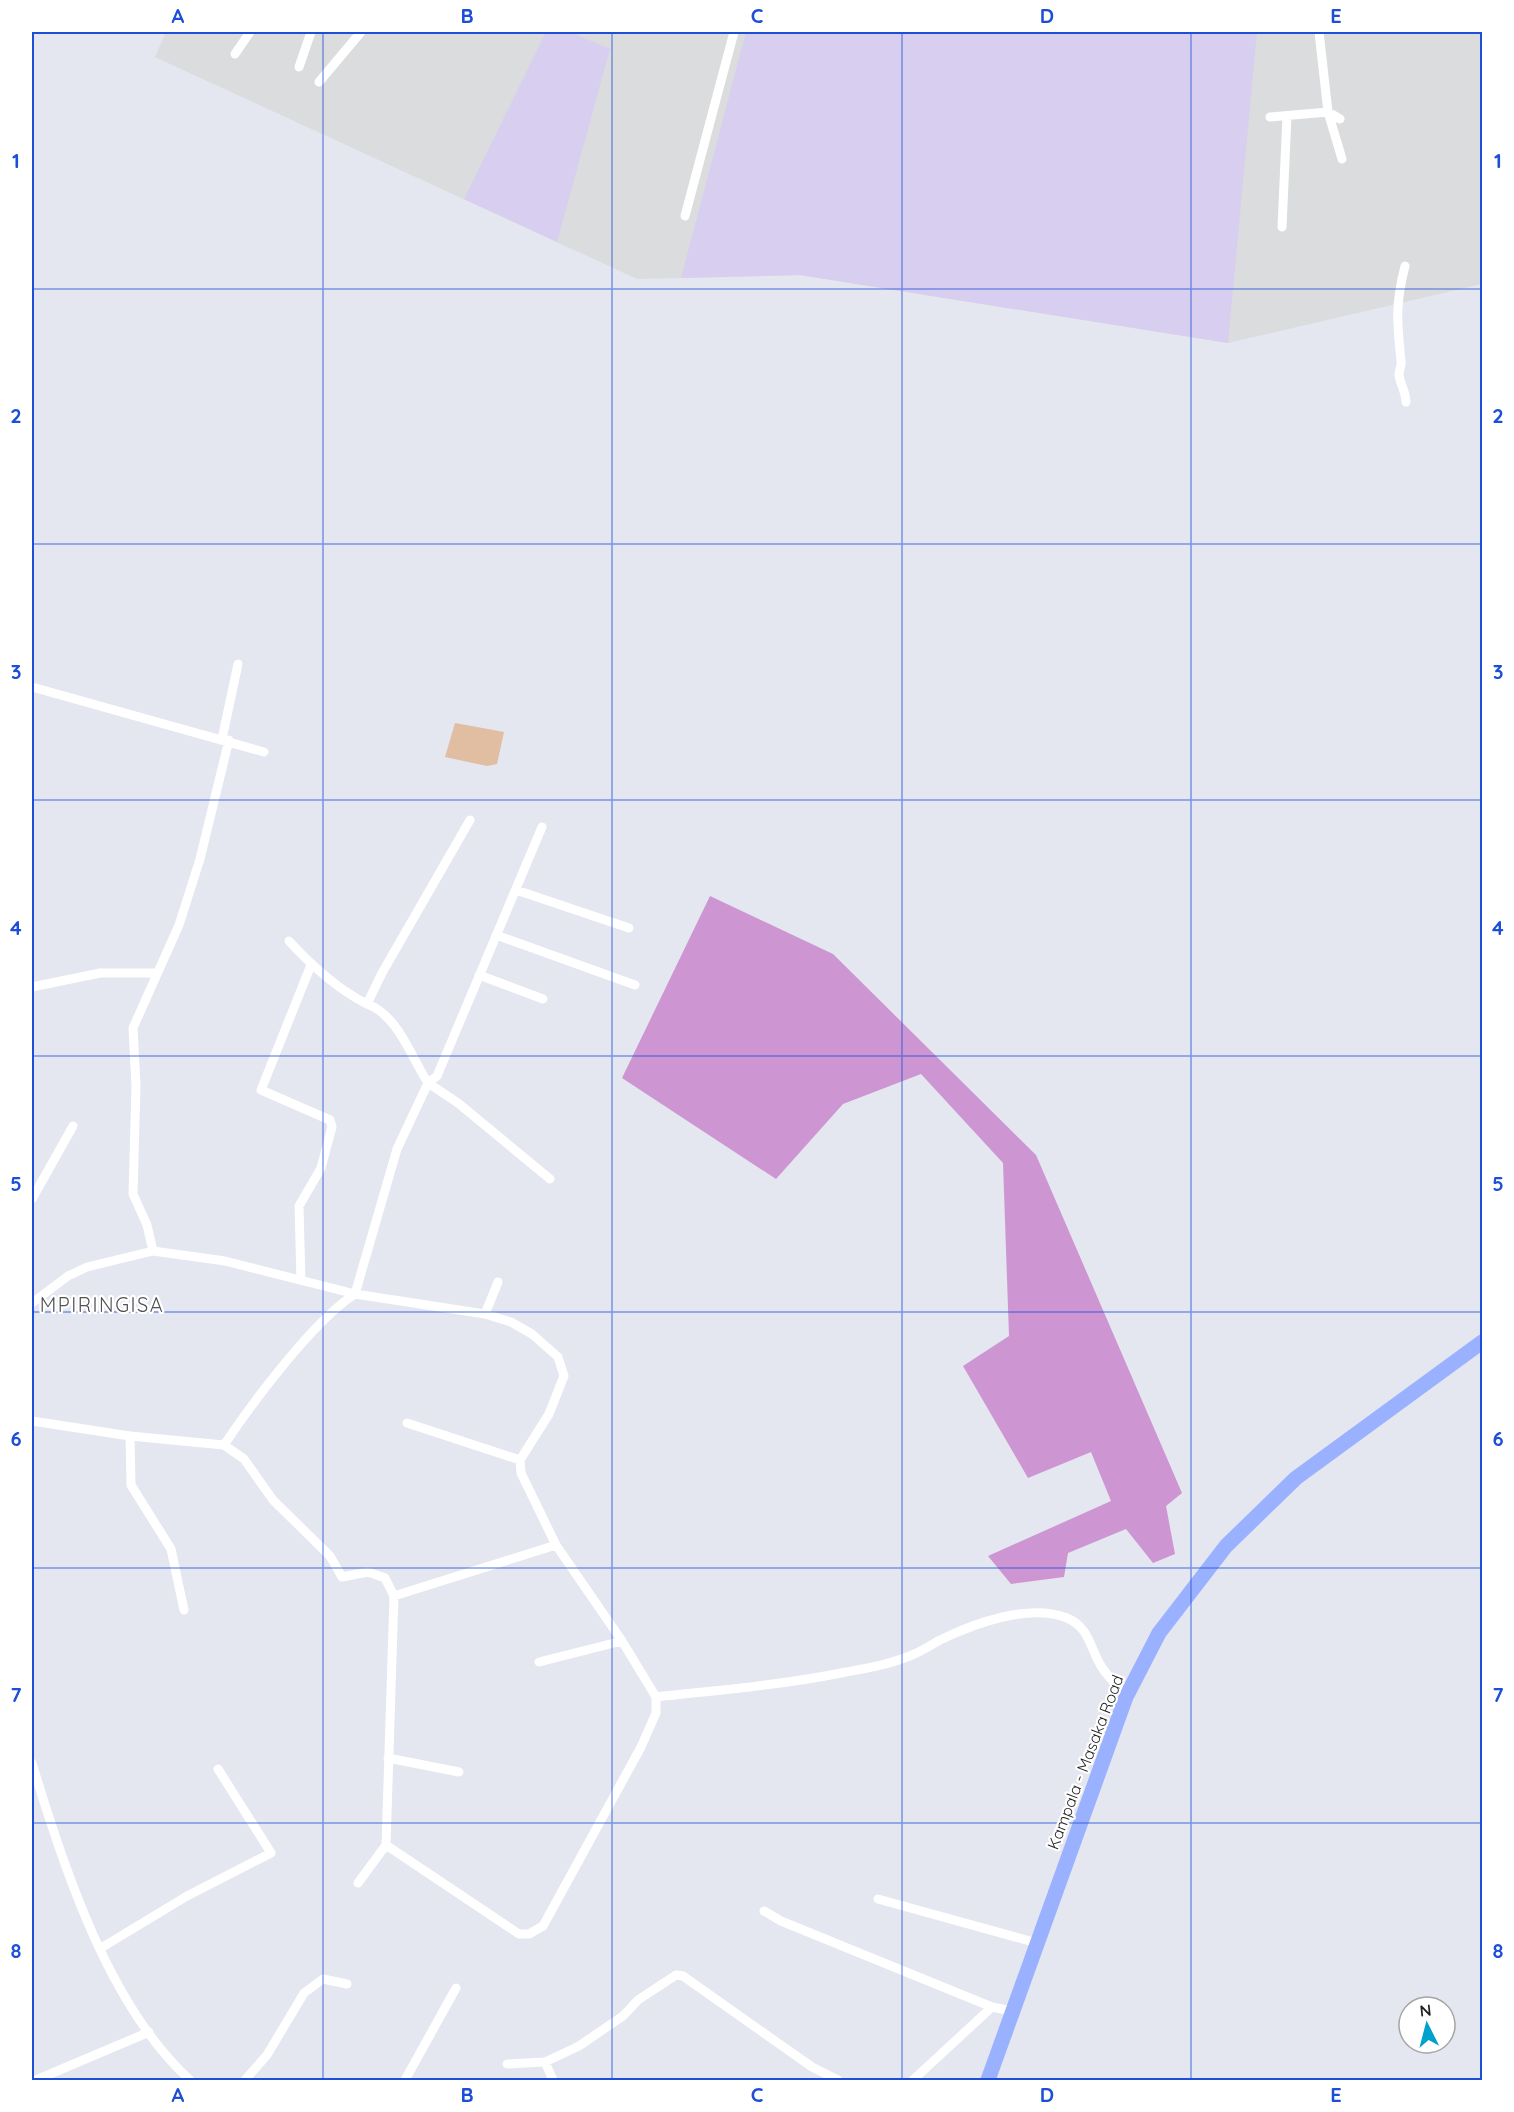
<svg xmlns="http://www.w3.org/2000/svg" width="1514" height="2112" font-family="Quicksand,sans-serif">
<style>
.residential{fill:#dbdcdd}
.farmland{fill:#d8cef0}
.forest{fill:#cd96d2}
.water{fill:#e1bda1}
.lines{fill:none;stroke-linecap:round;stroke-linejoin:round}
.street{stroke:#fff;stroke-width:9}
.primary{stroke:#9ab1ff;stroke-width:15}
.grid{fill:none;stroke:#1d4ed8;stroke-width:1.5;stroke-opacity:0.55}
.labels{text-anchor:middle;stroke-width:4.5;stroke-linejoin:round;paint-order:stroke}
.street-label{font-size:16px;fill:#1f1f1f;stroke:#fff}
.quarter-label{font-size:20px;letter-spacing:1.5px;fill:#525252;stroke:#fff}
.neatline{fill:none;stroke:#1d4ed8;stroke-width:2}
.grid-label{font-size:20px;text-anchor:middle;font-weight:bold;fill:#1d4ed8}
</style>
<rect width="100%" height="100%" fill="#e4e6f0"/>
<path class="residential" d="M166,32H1482V284L1228,343L800,275L637,279L155,57Z"/>
<path class="farmland" d="M546,32H570L610,49L557,242L464,199Z
M746,32H1257L1228,343L800,275L681,278Z"/>
<path class="forest" d="M710,896L833,954L1036,1155L1182,1493L1166,1506L1175,1554L1153,1563L1126,1529L1068,1553L1064,1577L1011,1584L988,1556L1111,1501L1091,1452L1028,1478L963,1366L1009,1336L1003,1163L921,1074L843,1104L776,1179L622,1078Z"/>
<path class="water" d="M455,723L504,732L497,764L487,766L445,757Z"/>
<g class="lines">
<path class="street" d="M1319,32L1328,112L1342,159
M235,54L250,32
M299,67L311,32
M319,82L361,32
M1270,117L1328,112L1340,119
M685,216L734,32
M1282,227L1287,116
M1405,266C1395,305 1397,322 1401,361C1402,365 1399,370 1399,375C1400,384 1406,392 1406,402
M32,687L264,752
M222,739L238,664
M542,827L437,1076L428,1083L458,1103L550,1179
M516,890L629,928
M496,935L635,985
M289,941C312,966 337,989 367,1004
M479,975L543,999
M32,987L100,973H155
M32,1199L73,1126
M153,1251L147,1225L133,1194L136,1086L133,1028L179,925L200,859L229,740
M301,1280L299,1206L321,1168L332,1127L330,1120L261,1090L311,965
M32,1303L68,1276L87,1267L153,1251L225,1261L355,1294L485,1314L511,1322L532,1334L558,1357L564,1376L549,1414L520,1460L521,1473L556,1545L622,1641L656,1697C719,1690 783,1685 846,1672C868,1668 891,1664 912,1655C922,1651 931,1645 940,1640C975,1623 1030,1603 1067,1618C1091,1628 1090,1651 1103,1669C1110,1679 1119,1687 1126,1697
M485,1314L498,1282
M32,1421L130,1436L224,1445L244,1459L273,1500L330,1556L342,1577L368,1572L385,1578L394,1596L386,1845L358,1883
M407,1423L520,1460
M130,1436L131,1485L171,1549L184,1610
M224,1445C252,1403 314,1320 355,1294L397,1149L428,1083C411,1057 398,1015 367,1004L382,973L470,820
M394,1596L556,1545
M539,1662L622,1641
M388,1758L459,1772
M32,1763C63,1866 109,2007 190,2080
M386,1845L519,1934H529L543,1926L641,1747L656,1713V1697
M878,1899L1037,1943
M764,1911L781,1921L992,2007
M101,1948L187,1896L271,1853L218,1769
M545,2062L553,2080
M507,2064L545,2062L579,2046L623,2016L638,2000L676,1975L683,1976L812,2067L838,2080
M36,2080L149,2032
M245,2080L267,2055L304,1993L323,1979L347,1984
M405,2080L456,1988
M913,2080L992,2007L1011,2011"/>
<path class="primary" d="M988,2080L1126,1697L1159,1633L1226,1546L1296,1478L1482,1342"/>
</g>
<path class="grid" d="M323,32V2080M612,32V2080M902,32V2080M1191,32V2080M32,289H1482M32,544H1482M32,800H1482M32,1056H1482M32,1312H1482M32,1568H1482M32,1823H1482"/>
<g class="labels">
<g class="street-label">
<text transform="translate(1085 1762) rotate(-69)" y="6">Kampala - Masaka Road</text>
</g>
<g class="quarter-label">
<text x="102" y="1312">MPIRINGISA</text>
</g>
</g>
<rect width="1514" height="2112" fill="none" stroke="#ffffff" stroke-width="66"/>
<g transform="translate(1427 2025) rotate(354)"><circle r="28" fill="#ffffff" stroke="#a5a5a5" stroke-width="1.5"/>
<path d="M0-4.5L10 22L0 15L-10 22Z" fill="#00a2cd"/>
<text y="-9" font-size="16" font-weight="bold" text-anchor="middle" fill="#1f1f1f">N</text>
</g>
<rect x="33" y="33" width="1448" height="2046" class="neatline"/>
<g class="grid-label">
<text x="178" y="23">A</text>
<text x="467" y="23">B</text>
<text x="757" y="23">C</text>
<text x="1047" y="23">D</text>
<text x="1336" y="23">E</text>
<text x="16" y="168">1</text>
<text x="1498" y="168">1</text>
<text x="16" y="423">2</text>
<text x="1498" y="423">2</text>
<text x="16" y="679">3</text>
<text x="1498" y="679">3</text>
<text x="16" y="935">4</text>
<text x="1498" y="935">4</text>
<text x="16" y="1191">5</text>
<text x="1498" y="1191">5</text>
<text x="16" y="1446">6</text>
<text x="1498" y="1446">6</text>
<text x="16" y="1702">7</text>
<text x="1498" y="1702">7</text>
<text x="16" y="1958">8</text>
<text x="1498" y="1958">8</text>
<text x="178" y="2102">A</text>
<text x="467" y="2102">B</text>
<text x="757" y="2102">C</text>
<text x="1047" y="2102">D</text>
<text x="1336" y="2102">E</text>
</g>
</svg>
